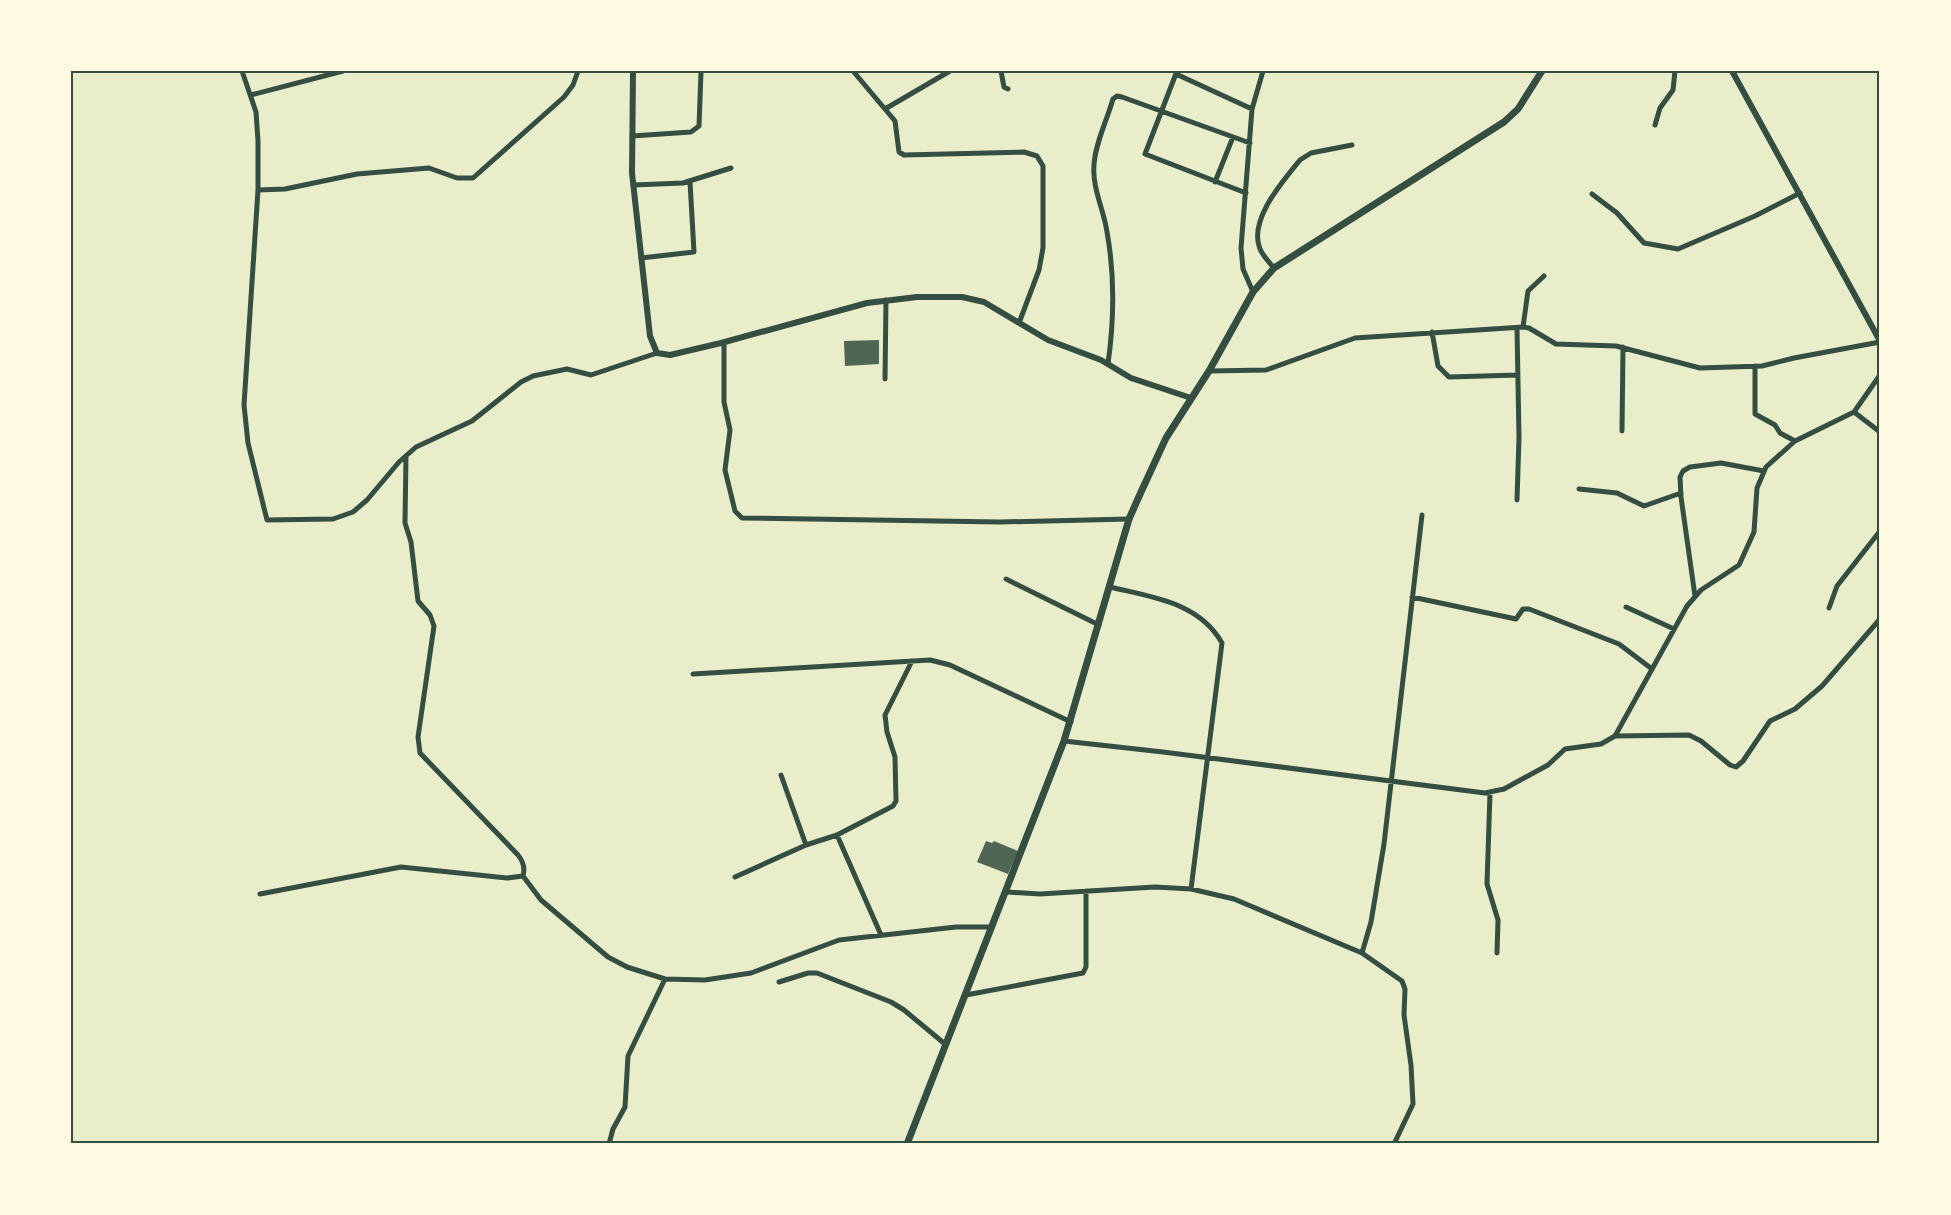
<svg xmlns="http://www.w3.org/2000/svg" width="1951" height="1215" font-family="Raleway,sans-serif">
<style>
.building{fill:#4f6655}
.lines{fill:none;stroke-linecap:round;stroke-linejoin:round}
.minor{stroke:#344e41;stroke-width:5}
.tertiary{stroke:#344e41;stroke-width:6}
.secondary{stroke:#344e41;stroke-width:7}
.neatline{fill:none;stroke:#344e41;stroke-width:2}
</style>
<rect width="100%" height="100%" fill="#e9edc9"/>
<path class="building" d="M879,340V364L845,366L844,341Z
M986,841L992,843L994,841L1018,851L1008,874L977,862Z"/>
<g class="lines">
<path class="minor" d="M242,71L256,112L258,141V190L244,405L248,443L267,520L333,519L353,512L367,500L399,462L416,447L472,421L521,382L533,376L567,369L591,375L657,353
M853,71L895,121L899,152L904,155L1024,152L1037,156L1043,166V248L1039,270L1019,323
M1001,71L1004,87L1008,89
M1177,71L1145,154L1246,193
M1176,74L1252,109
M251,95L343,71
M885,109L950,71
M1655,125L1660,108L1673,90L1675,71
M632,136L691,132L699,126L701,72
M1215,182L1233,137
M633,185L683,183L731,168
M258,190L285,189L357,174L429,168L457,178H473L564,97L573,85L578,71
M1592,194L1617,213L1644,243L1678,249L1755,216L1800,193
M641,258L694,252L690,182
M1274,268C1269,262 1263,256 1260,249C1248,220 1283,181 1300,160L1311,153L1352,145
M1253,292L1243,269L1241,248L1252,109L1263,71
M1523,327L1528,291L1544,276
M1517,328L1519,437L1517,500
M1432,332L1438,366L1449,377L1518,375
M724,342V402L730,430L725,470L735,511L742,518L1000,522L1129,519
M1108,364C1114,321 1115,276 1107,232C1104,210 1092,188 1094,165C1095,144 1107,120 1113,99L1117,96L1122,97L1250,143
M1755,366V414L1775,425L1780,433L1795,441
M1209,371L1266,370L1355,338L1523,327L1529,328L1556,344L1616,346L1700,368L1762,366L1794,358L1880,342
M885,379L886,300
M1854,412L1880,432
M1622,431L1623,347
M406,456L405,523L411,542L418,601L430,615L434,626L418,737L420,753L518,855C523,861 525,869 523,876L541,900L608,957L627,967L665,979L705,980L751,973L839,940L956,927H992
M1579,489L1617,493L1644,506L1681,493
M1006,579L1099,625
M1110,587C1151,597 1199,602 1222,643L1191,889
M1695,596L1681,497L1680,477L1683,471L1690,467L1721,463L1764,471
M1412,597L1516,619L1523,609H1529L1619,644L1652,669
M1626,607L1674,629
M1829,608L1837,586L1880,531
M693,674L930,660L950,665L1071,722
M1615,736L1689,735L1701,741L1730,765L1736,767L1743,761L1770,721L1795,709L1822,686L1880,619
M1064,741L1163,752L1485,793L1504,789L1524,778L1548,765L1565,749L1601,744L1615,736L1687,606L1701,590L1739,565L1754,532L1757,488L1766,467L1795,441L1854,412L1880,375
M781,775L806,845
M1490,793L1487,884L1498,920L1497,953
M837,835L881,935
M735,877L806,845L837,835L893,806L896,801L895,757L887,732L885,715L912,661
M1007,892L1040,894L1155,887L1191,889L1234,899L1362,953L1402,981L1405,989L1404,1015L1411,1065L1413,1104L1394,1144
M260,894L401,867L507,878L523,876
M1362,953L1371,922L1384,844L1422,515
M779,982L808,973H817L891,1002L904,1010L945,1044
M966,995L1083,973L1086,967V891
M609,1144L613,1129L625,1107L628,1056L665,979"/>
<path class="tertiary" d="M633,71L632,173L650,336L657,353L670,355L721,343L867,303L917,297H962L984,302L1048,340L1101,360L1131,378L1191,398
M1732,71L1880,341"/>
<path class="secondary" d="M907,1144L1064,741L1129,519L1141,492L1166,438L1209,371L1253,292L1274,268L1504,122L1518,109L1542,71"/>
</g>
<rect width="1951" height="1215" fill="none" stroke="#fefae0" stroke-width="145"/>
<rect x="72" y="72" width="1806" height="1070" class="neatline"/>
</svg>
